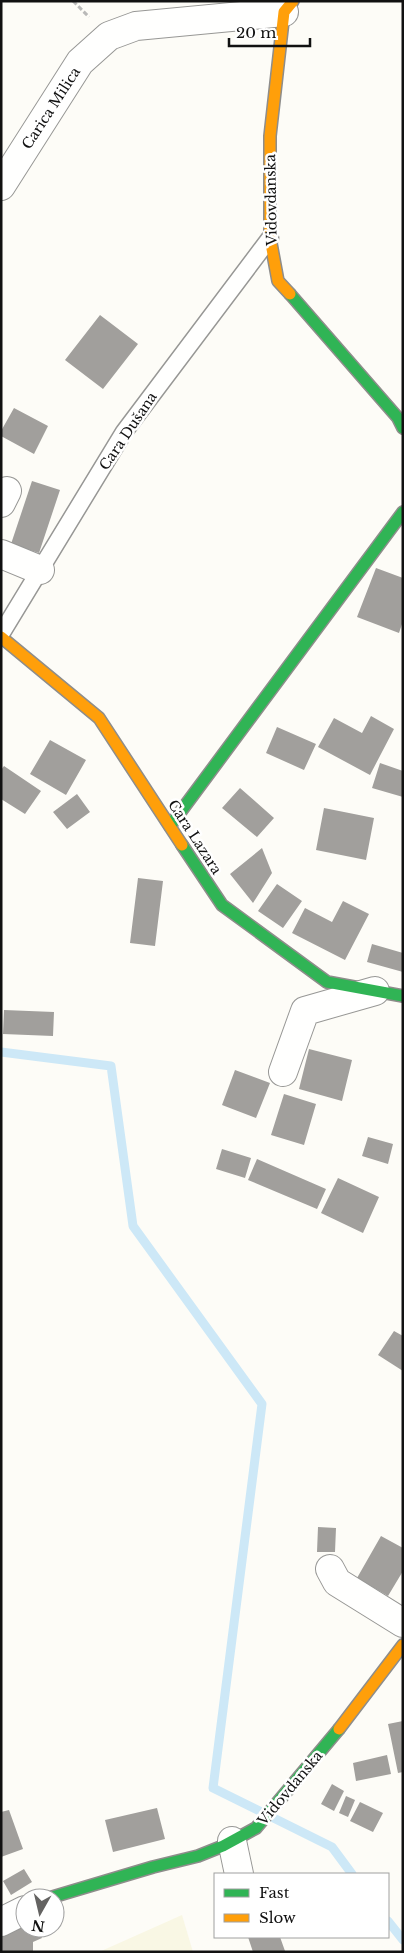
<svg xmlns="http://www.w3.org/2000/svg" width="404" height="1953" font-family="'Libre Baskerville',serif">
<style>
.farmland{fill:#f9f7e4}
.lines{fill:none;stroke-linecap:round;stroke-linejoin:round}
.stream{stroke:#cde8f7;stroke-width:9}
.building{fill:#a19f9c}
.lane-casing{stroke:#979795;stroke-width:19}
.street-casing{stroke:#979795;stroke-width:30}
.fast-casing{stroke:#8e8d8b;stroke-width:14}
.slow-casing{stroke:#8e8d8b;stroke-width:14}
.path{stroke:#b9b9b8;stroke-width:3;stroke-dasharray:5 2.5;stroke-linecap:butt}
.lane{stroke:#fffffe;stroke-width:16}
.street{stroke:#fffffe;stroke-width:28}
.fast{stroke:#30b455;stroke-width:11}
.slow{stroke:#ff9f0a;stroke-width:11}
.labels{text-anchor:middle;stroke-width:5;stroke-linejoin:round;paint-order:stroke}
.street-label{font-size:14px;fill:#111;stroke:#fff}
</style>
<rect width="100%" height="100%" fill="#fdfcf7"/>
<path class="farmland" d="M182,1915L193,1952H99Z"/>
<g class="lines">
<path class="stream" d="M1,1052L111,1066L133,1226L262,1404L213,1788L332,1847L352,1874
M388,1921L403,1940"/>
</g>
<path class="building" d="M100,315L138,344L103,389L65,360Z
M14,408L48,426L34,454L1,436V431Z
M32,481L60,490L39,553L11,544Z
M376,568L403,578V621L399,633L357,617Z
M371,716L394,729L370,775L318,747L334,718L362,733Z
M277,727L316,744L304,770L266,753Z
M50,740L86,760L66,795L30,774Z
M380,763L403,771V797L372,788Z
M4,766L41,791L25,814L1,799V770Z
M240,788L274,818L257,837L222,808Z
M77,794L90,812L67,829L53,812Z
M324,808L374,818L366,860L316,850Z
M262,848L272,873L253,903L230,874Z
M138,878L163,881L155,946L130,943Z
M277,884L302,901L283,928L258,911Z
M343,901L369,914L345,960L292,933L305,908L332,922Z
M372,944L403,953V972L367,962Z
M4,1010L54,1012L53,1036L3,1034Z
M309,1049L352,1060L342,1101L299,1089Z
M235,1070L270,1083L256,1118L222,1105Z
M284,1094L316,1104L304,1145L271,1135Z
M368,1137L393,1144L388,1164L362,1156Z
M222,1149L251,1158L245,1178L216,1169Z
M257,1159L326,1189L317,1209L248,1180Z
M338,1178L379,1197L363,1233L321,1213Z
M394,1331L403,1336V1371L378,1355Z
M318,1527L336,1528L335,1552H317Z
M381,1536L403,1548V1571L388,1596L357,1578Z
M403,1721V1772L398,1773L388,1724Z
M387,1755L391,1774L356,1781L353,1763Z
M332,1784L344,1791L334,1811L321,1804Z
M346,1796L355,1800L348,1817L339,1813Z
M360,1802L383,1813L373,1832L350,1821Z
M157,1808L165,1839L113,1852L105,1820Z
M9,1810L23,1849L1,1857V1812Z
M24,1869L32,1882L11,1895L3,1881Z
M25,1924V1928H38L42,1938L33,1942V1952H1V1934Z
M248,1937H280L285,1951L253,1952Z"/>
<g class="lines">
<defs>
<path id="lane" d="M1,634L124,432L270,238"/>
<path id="street" d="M1,186L80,62L109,36L136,26L284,12
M1,503L7,491
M1,554L40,570
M283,1072L305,1011L375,991
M330,1569L337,1582L403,1623
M232,1841L239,1874
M1,1922L25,1910"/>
<path id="fast" d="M290,294L398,418L403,428
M170,826L403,512
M182,845L222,905L327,982L403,996
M49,1898L153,1867L198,1856L223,1846L256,1828L339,1729"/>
<path id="slow" d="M290,294L278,281L270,238V136L284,12L293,1
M1,637L99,718L182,845
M339,1729L403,1645"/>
</defs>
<use href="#lane" class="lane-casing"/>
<use href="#street" class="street-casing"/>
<use href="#fast" class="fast-casing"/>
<use href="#slow" class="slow-casing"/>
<path class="path" d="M73,1L89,17"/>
<use href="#lane" class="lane"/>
<use href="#street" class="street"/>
<use href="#fast" class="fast"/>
<use href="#slow" class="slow"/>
</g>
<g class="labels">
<g class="street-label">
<text transform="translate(51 108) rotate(-57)" y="5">Carica Milica</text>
<text transform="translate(271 200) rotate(-91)" y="5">Vidovdanska</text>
<text transform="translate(128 431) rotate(-56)" y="5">Cara Dušana</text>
<text transform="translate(195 837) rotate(57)" y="5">Cara Lazara</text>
<text transform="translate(290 1788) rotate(-50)" y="5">Vidovdanska</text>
</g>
</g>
<rect width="404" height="1953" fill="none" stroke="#111111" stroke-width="5"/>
<rect x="214" y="1873" width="175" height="65" fill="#ffffff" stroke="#a0a0a0"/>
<rect x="224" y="1889" width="25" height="8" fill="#30b455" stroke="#a0a0a0"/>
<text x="259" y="1898" font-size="15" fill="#111111">Fast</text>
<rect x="224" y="1914" width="25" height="8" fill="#ff9f0a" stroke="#a0a0a0"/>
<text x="259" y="1923" font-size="15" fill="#111111">Slow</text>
<g transform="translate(40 1913) rotate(188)"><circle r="24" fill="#ffffff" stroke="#a0a0a0"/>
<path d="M0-4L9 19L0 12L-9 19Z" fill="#646362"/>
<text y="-8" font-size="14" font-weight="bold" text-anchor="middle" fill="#111111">N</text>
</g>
<path d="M229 38v8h81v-8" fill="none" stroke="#111111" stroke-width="2.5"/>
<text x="236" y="38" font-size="15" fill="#111111" stroke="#ffffff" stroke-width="4" paint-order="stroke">20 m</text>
</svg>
